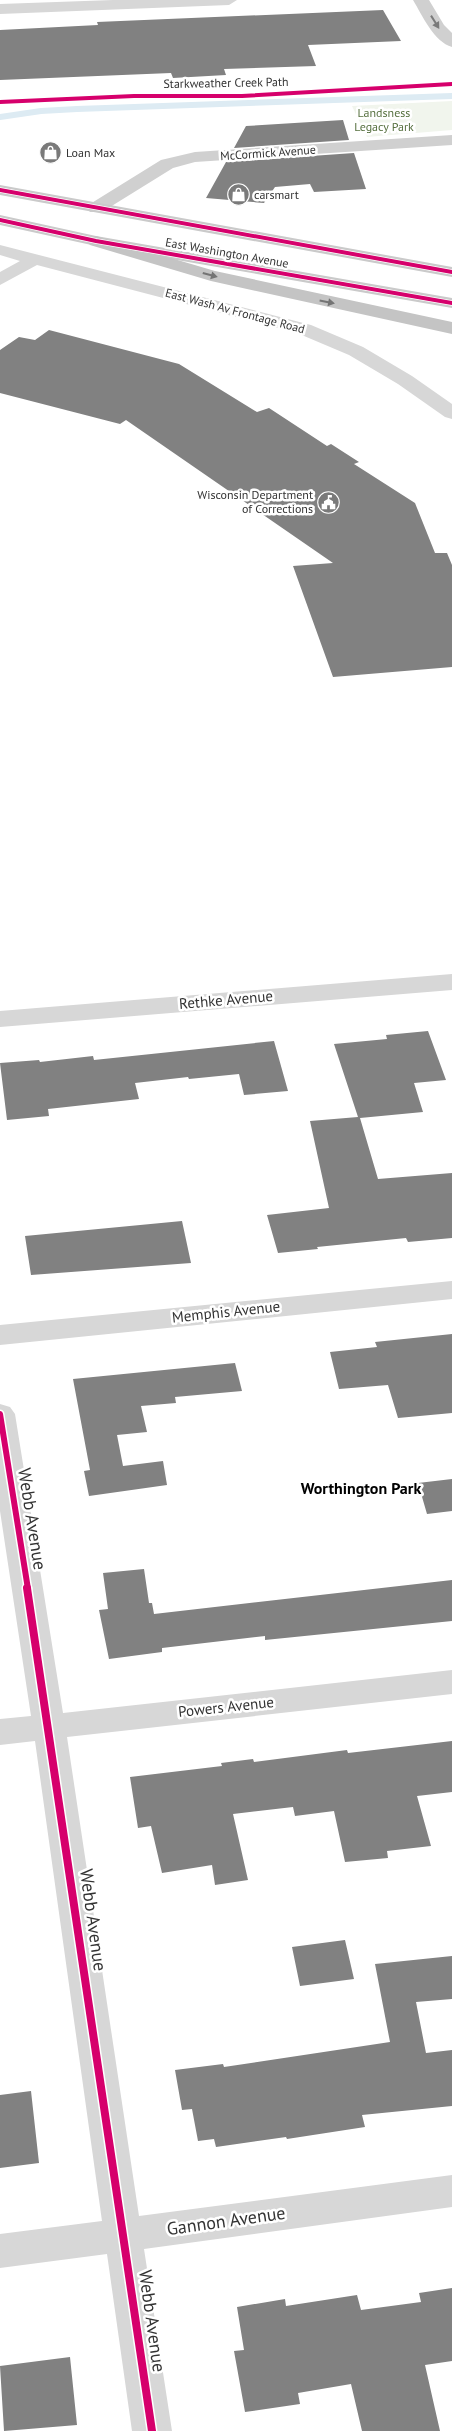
<svg xmlns="http://www.w3.org/2000/svg" width="452" height="2431" font-family="'PT Sans',sans-serif">
<style>
.green{fill:#f1f5ed}
.lines{fill:none;stroke-linecap:round;stroke-linejoin:round}
.stream{stroke:#ddebf3;stroke-width:6}
.building{fill:#818181}
.street{fill:#d7d7d7;fill-rule:evenodd}
.secondary{fill:#d0d0d0;fill-rule:evenodd}
.primary{fill:#cacaca;fill-rule:evenodd}
.highway{fill:#c4c4c4;fill-rule:evenodd}
.cycleway-far2-casing{stroke:#fff;stroke-width:5.5}
.cycleway-far1-casing{stroke:#fff;stroke-width:9}
.cycleway-casing{stroke:#fff;stroke-width:11}
.cycleway-far2{stroke:#d6006c;stroke-width:4}
.cycleway-far1{stroke:#d6006c;stroke-width:6}
.cycleway{stroke:#d6006c;stroke-width:8}
.oneway{fill:#7a7a7a}
.oneway2{fill:#747474}
.labels{text-anchor:middle;stroke-width:5;stroke-linejoin:round;paint-order:stroke}
.far-street-label{font-size:12px;fill:#333;stroke:#fff}
.far-park-label{font-size:12px;fill:#56703f;stroke:#fff}
.far-poi-label{font-size:12px;fill:#333;stroke:#fff;text-anchor:start}
.street-label{font-size:15px;fill:#333;stroke:#fff}
.neighbourhood-label{font-size:16px;font-weight:bold;fill:#000;stroke:#fff}
.near-street-label{font-size:18px;fill:#333;stroke:#fff}
</style>
<rect width="100%" height="100%" fill="#fff"/>
<path class="green" d="M452,101V130L367,137L352,106Z"/>
<g class="lines">
<path class="stream" d="M0,117L41,111L77,109L452,96"/>
</g>
<path class="building" d="M383,10L401,41L308,45L316,66L224,69L226,75L173,78L171,73L0,80V30L98,25L97,22Z
M343,120L349,140L234,148L246,126Z
M354,153L366,189L314,192L310,184L275,187L264,203L206,198L226,162Z
M49,330L179,364L257,412L269,408L327,446L331,444L359,462L354,464L415,503L435,553H447L452,565V667L333,677L293,566L333,563L126,420L120,424L0,393V350L19,337L35,340Z
M428,1031L446,1080L414,1083L423,1112L360,1118L378,1179L452,1173V1238L408,1242L406,1238L317,1247L318,1249L278,1253L267,1215L329,1208L310,1121L358,1117L334,1044L387,1039L386,1035Z
M274,1041L288,1091L244,1095L239,1074L189,1079L188,1077L135,1083L139,1099L48,1109L49,1116L7,1120L0,1063L39,1060L40,1062L93,1056L94,1060Z
M182,1221L191,1263L31,1275L25,1236Z
M452,1334V1413L398,1418L388,1385L339,1389L330,1352L377,1347L375,1342Z
M235,1363L242,1391L175,1397L176,1403L141,1406L147,1432L117,1435L123,1466L163,1461L167,1485L89,1496L84,1471L90,1470L73,1379Z
M452,1479V1511L427,1514L418,1483Z
M144,1569L149,1603H152L154,1614L452,1580V1621L265,1640V1636L162,1648V1652L109,1659L99,1610L108,1609L103,1573Z
M452,1741V1792L417,1796L431,1846L387,1851L388,1858L345,1862L334,1811L295,1816L293,1807L233,1814L248,1880L215,1885L212,1865L162,1873L151,1826L138,1828L130,1777L222,1766L221,1763L253,1759L254,1762L347,1750L348,1753Z
M345,1940L354,1979L300,1986L292,1947Z
M452,1956V1999L416,2002L426,2053L452,2050V2106L362,2115L365,2127L287,2139L286,2137L216,2147L214,2139L198,2141L192,2109L182,2110L175,2070L223,2064L224,2067L390,2042L375,1964Z
M31,2091L39,2163L0,2168V2095Z
M452,2288V2361L425,2365L440,2431H362L351,2384L298,2393L300,2404L245,2412L234,2351L244,2350L237,2307L285,2299L286,2306L357,2295L361,2310L421,2302L419,2293Z
M70,2357L77,2425L4,2431L0,2366Z"/>
<g class="lines">
<path class="street" d="M113,0H237L229,5L0,14V4Z
M0,245L311,325L363,347L412,376L452,404V419L445,417L398,384L349,355L297,333L37,265L0,285V272L20,261L0,255Z
M452,974V990L0,1027V1011Z
M452,1281V1299L0,1345V1325Z
M0,1404L10,1407L15,1414L63,1713L452,1670V1694L67,1737L139,2216L452,2175V2207L144,2249L172,2431H132L107,2254L0,2268V2234L102,2221L35,1741L0,1745V1719L31,1716L0,1511Z"/>
<path class="secondary" d="M413,0H429L444,25L452,33V47C434,42 422,15 413,0Z
M452,135V145L195,162L173,168L102,212H90L87,208L90,204L161,160L195,152Z"/>
<path class="primary" d="M0,185L452,267V277L0,195Z
M0,215L96,236L452,298V308L96,246L0,225Z"/>
<path class="highway" d="M96,236L215,271L452,322V334L211,281L90,245L87,241L90,237Z"/>
<defs>
<path id="cycleway-far2" d="M0,102L134,96H242L452,84
M0,190L452,272
M0,220L96,241L452,303"/>
<path id="cycleway-far1" d="M0,1414L28,1589"/>
<path id="cycleway" d="M27,1588L152,2431"/>
</defs>
<use href="#cycleway-far2" class="cycleway-far2-casing"/>
<use href="#cycleway-far1" class="cycleway-far1-casing"/>
<use href="#cycleway" class="cycleway-casing"/>
<use href="#cycleway-far2" class="cycleway-far2"/>
<use href="#cycleway-far1" class="cycleway-far1"/>
<use href="#cycleway" class="cycleway"/>
</g>
<defs><path id="oneway-solid" d="M-6-.8H1V-3.2L6.5 0L1 3.2V.8H-6Z" transform="scale(1.25)"/></defs>
<use class="oneway" href="#oneway-solid" transform="translate(435 22) rotate(58)"/>
<g class="oneway2">
<use href="#oneway-solid" transform="translate(210 275) rotate(15)"/>
<use href="#oneway-solid" transform="translate(327 302) rotate(11)"/>
</g>
<defs>
<symbol id="shop-disc" viewBox="-11 -11 22 22"><circle r="9.5" fill="#7a7a7a" stroke="#fff"/><path d="M-5-2.5h2.3a2.7 3.5 0 0 1 5.4 0H5L5.5 6h-11ZM-1.5-2.5h3a1.5 2.3 0 0 0-3 0Z" fill="#fff"/></symbol>
<symbol id="civic-disc" viewBox="-11 -11 22 22"><circle r="9.5" fill="#7a7a7a" stroke="#fff"/><path d="M-.6-6.5H3V-4.5H.6V-3L4-1V1h2V6H-6V1h2V-1L-.6-3ZM-1.2 2.5V6h2.4V2.5Z" fill="#fff"/></symbol>
</defs>
<g fill-rule="evenodd">
<use href="#shop-disc" x="38" y="140" width="25" height="25"/>
<use href="#shop-disc" x="226" y="182" width="25" height="25"/>
<use href="#civic-disc" x="316" y="490" width="25" height="25"/>
</g>
<g class="labels">
<g class="far-street-label">
<text transform="translate(226 83) rotate(-1)" y="4">Starkweather Creek Path</text>
<text transform="translate(268 153) rotate(-4)" y="4">McCormick Avenue</text>
<text transform="translate(227 253) rotate(10)" y="4">East Washington Avenue</text>
<text transform="translate(235 311) rotate(15)" y="4">East Wash Av Frontage Road</text>
</g>
<g class="far-park-label">
<text x="384" y="117">Landsness<tspan x="384" dy="14">Legacy Park</tspan></text>
</g>
<g class="far-poi-label">
<text x="66" y="157">Loan Max</text>
<text x="254" y="199">carsmart</text>
<text x="313" y="499" text-anchor="end">Wisconsin Department<tspan x="313" dy="14">of Corrections</tspan></text>
</g>
<g class="street-label">
<text transform="translate(226 1000) rotate(-5)" y="5">Rethke Avenue</text>
<text transform="translate(226 1312) rotate(-6)" y="5">Memphis Avenue</text>
<text transform="translate(226 1707) rotate(-6)" y="5">Powers Avenue</text>
</g>
<g class="neighbourhood-label">
<text x="361" y="1494">Worthington Park</text>
</g>
<g class="near-street-label">
<text transform="translate(32 1519) rotate(81)" y="6">Webb Avenue</text>
<text transform="translate(93 1920) rotate(82)" y="6">Webb Avenue</text>
<text transform="translate(226 2221) rotate(-8)" y="6">Gannon Avenue</text>
<text transform="translate(152 2321) rotate(82)" y="6">Webb Avenue</text>
</g>
</g>
</svg>
